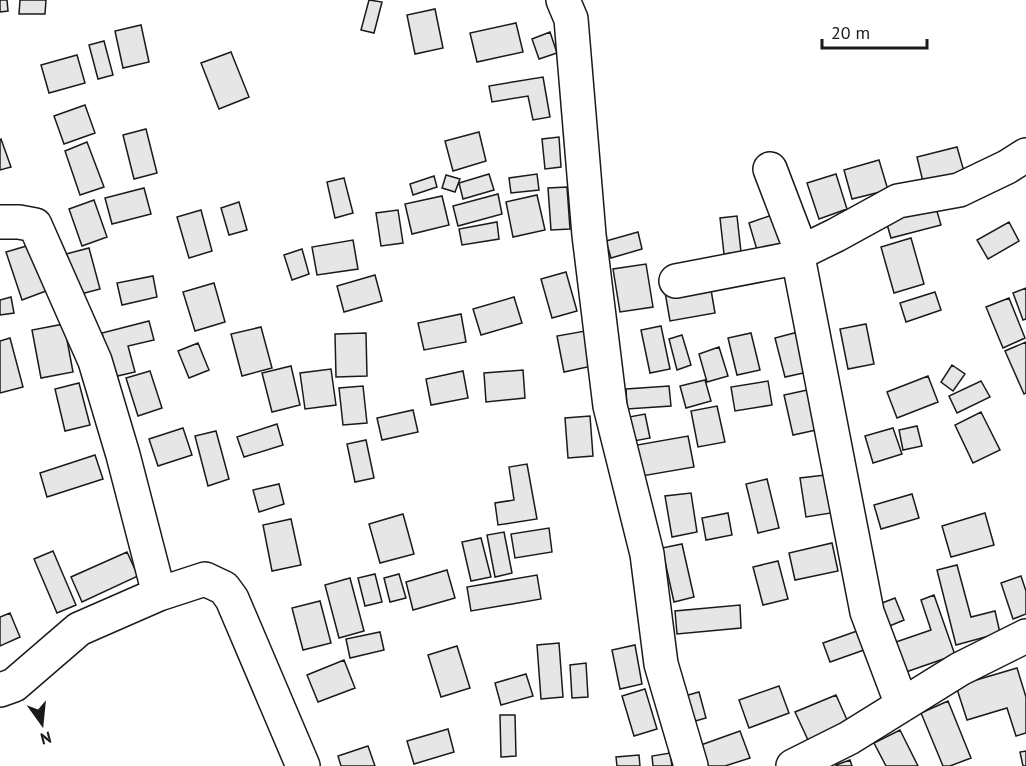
<svg xmlns="http://www.w3.org/2000/svg" width="1026" height="766" font-family="'PT Sans',sans-serif">
<style>
.building{fill:#e6e6e6;stroke:#1a1a1a;stroke-width:1.5}
.lines{fill:none;stroke-linecap:round;stroke-linejoin:round}
.minor-casing{stroke:#1a1a1a;stroke-width:36}
.minor{stroke:#fff;stroke-width:33}
</style>
<rect width="100%" height="100%" fill="#fff"/>
<path class="building" d="M0,0H7L8,11L0,12Z
M20,0H46L45,14H19Z
M369,0L382,2L374,33L361,30Z
M435,9L443,48L415,54L407,15Z
M516,23L523,52L477,62L470,33Z
M141,25L149,62L123,68L115,31Z
M550,32L557,53L539,59L532,39Z
M104,41L113,75L98,79L89,45Z
M231,52L249,97L219,109L201,63Z
M77,55L85,83L49,93L41,65Z
M543,77L550,117L533,120L528,96L492,102L489,86Z
M85,105L95,133L64,144L54,116Z
M146,129L157,173L134,179L123,135Z
M479,132L486,161L453,171L445,141Z
M559,137L561,167L545,169L542,139Z
M1,139L11,167L0,170V140Z
M87,142L104,187L80,195L65,151Z
M957,147L965,175L924,186L917,157Z
M879,160L888,190L852,199L844,170Z
M489,174L494,190L463,199L459,183Z
M537,174L539,190L511,193L509,178Z
M836,174L847,209L819,219L807,183Z
M446,175L460,179L455,192L442,188Z
M434,176L437,187L413,195L410,184Z
M344,178L353,213L335,218L327,182Z
M567,187L570,229L551,230L548,188Z
M144,188L151,214L112,224L105,198Z
M498,194L502,214L458,226L453,206Z
M537,195L545,230L513,237L506,202Z
M442,196L449,225L412,234L405,204Z
M94,200L107,237L82,246L69,209Z
M934,201L941,225L891,238L884,214Z
M239,202L247,230L229,235L221,208Z
M201,210L212,251L189,258L177,217Z
M398,210L403,243L381,246L376,213Z
M775,214L787,252L760,260L749,223Z
M737,216L741,252L724,254L720,218Z
M497,222L499,239L462,245L459,229Z
M1009,222L1019,241L988,259L977,240Z
M638,232L642,249L611,258L606,241Z
M911,238L924,284L894,293L881,247Z
M353,240L358,269L317,275L312,247Z
M30,245L46,291L22,300L6,252Z
M89,248L100,289L77,295L66,254Z
M302,249L309,274L292,280L284,255Z
M646,264L653,307L620,312L613,269Z
M566,272L577,311L552,318L541,279Z
M375,275L382,301L344,312L337,286Z
M153,276L157,297L122,305L117,283Z
M214,283L225,322L195,331L183,292Z
M710,284L715,313L670,321L665,292Z
M1026,288V319L1023,320L1013,293Z
M935,292L941,310L906,322L900,303Z
M11,297L14,313L0,315V300Z
M514,297L522,323L481,335L473,309Z
M1009,298L1025,338L1003,348L986,307Z
M461,314L466,342L424,350L418,323Z
M149,321L154,340L128,346L135,372L113,377L102,333Z
M64,324L73,372L41,378L32,330Z
M866,324L874,364L848,369L840,329Z
M661,326L670,369L650,373L641,330Z
M261,327L272,368L242,376L231,334Z
M585,331L592,366L564,372L557,336Z
M798,332L808,372L785,377L775,338Z
M366,333L367,376L336,377L335,334Z
M751,333L760,370L737,375L728,338Z
M682,335L691,365L677,370L669,339Z
M10,338L23,387L0,393V341Z
M1026,342V393L1024,394L1005,351Z
M198,343L209,370L189,378L178,351Z
M719,347L728,376L707,382L699,354Z
M952,365L965,374L953,391L941,382Z
M291,366L300,405L272,412L262,373Z
M331,369L336,405L305,409L300,373Z
M523,370L525,398L486,402L484,373Z
M150,371L162,408L138,416L126,378Z
M463,371L468,398L431,405L426,379Z
M928,376L938,402L897,418L887,392Z
M705,380L711,401L686,408L680,386Z
M768,381L772,405L735,411L731,387Z
M981,381L990,397L957,413L949,396Z
M79,383L90,425L65,431L55,389Z
M363,386L367,423L343,425L339,388Z
M669,386L671,406L627,409L626,389Z
M812,389L821,429L793,435L784,395Z
M717,406L725,442L698,447L691,411Z
M413,410L418,432L382,440L377,418Z
M981,412L1000,450L973,463L955,425Z
M645,414L650,438L634,441L629,417Z
M590,416L593,456L568,458L565,418Z
M277,424L283,445L244,457L237,437Z
M917,426L922,446L903,450L899,430Z
M183,428L192,455L158,466L149,439Z
M893,428L902,454L873,463L865,436Z
M216,431L229,479L208,486L195,436Z
M688,436L694,467L642,476L637,445Z
M366,440L374,478L355,482L347,444Z
M95,455L103,479L47,497L40,473Z
M527,464L537,519L498,525L495,503L514,500L509,467Z
M825,475L831,513L806,517L800,478Z
M767,479L779,528L758,533L746,484Z
M279,484L284,504L259,512L253,490Z
M691,493L697,532L672,537L665,496Z
M912,494L919,518L881,529L874,505Z
M728,513L732,535L706,540L702,518Z
M985,513L994,545L951,557L942,526Z
M403,514L414,554L380,563L369,524Z
M291,519L301,565L272,571L263,525Z
M549,528L552,552L515,558L511,534Z
M504,532L512,573L495,577L487,535Z
M481,538L491,577L471,581L462,542Z
M832,543L838,571L795,580L789,553Z
M682,544L694,597L674,602L662,548Z
M53,551L76,605L57,613L34,559Z
M127,552L138,576L82,602L71,577Z
M778,561L788,599L763,605L753,567Z
M957,565L971,617L995,611L1000,633L956,645L937,570Z
M447,570L455,598L413,610L406,582Z
M375,574L382,602L365,606L358,578Z
M399,574L406,598L390,602L384,578Z
M537,575L541,599L471,611L467,587Z
M1021,576L1026,591V614L1013,619L1001,583Z
M350,578L364,631L339,638L325,585Z
M934,595L955,655L903,673L893,643L931,630L921,600Z
M895,598L904,620L887,627L877,605Z
M320,601L331,643L303,650L292,608Z
M740,605L741,628L677,634L675,611Z
M10,613L20,637L0,646V617Z
M857,631L864,650L830,662L823,643Z
M380,632L384,650L350,658L346,639Z
M559,643L563,697L541,699L537,645Z
M635,645L642,684L620,689L612,650Z
M457,646L470,688L441,697L428,655Z
M344,660L355,688L318,702L307,675Z
M586,663L588,697L572,698L570,665Z
M1017,668L1026,697V733L1016,736L1007,708L967,720L956,686Z
M526,674L533,696L501,705L495,683Z
M779,686L789,713L749,728L739,700Z
M645,689L657,729L634,736L622,696Z
M699,692L706,718L688,723L681,697Z
M836,695L848,722L808,740L795,712Z
M948,701L971,758L950,766H943L921,713Z
M500,715H515L516,756L501,757Z
M448,729L454,752L414,764L407,741Z
M900,730L918,766H886L874,743Z
M740,731L750,758L725,766H706L698,746Z
M368,746L375,766H341L338,756Z
M1026,751V766H1023L1020,752Z
M670,753L672,766H653L652,756Z
M639,755L640,766H617L616,757Z
M850,760L852,766H836V765Z"/>
<g class="lines">
<defs>
<path id="minor" d="M563,0L571,19L589,235L610,406L647,554L661,664L691,766
M770,169L802,253L799,262L867,612L902,705
M0,222H19L35,225L95,361L123,455L159,594
M676,281L785,260L836,235L898,201L959,190L1007,167L1026,155
M0,690L14,685L79,629L159,594L205,579L224,588L232,599L303,766
M793,766L849,738L960,669L1026,636"/>
</defs>
<use href="#minor" class="minor-casing"/>
<use href="#minor" class="minor"/>
</g>
<g transform="translate(42 724) rotate(165)" stroke="#ffffff" stroke-width="4.5" paint-order="stroke">
<path d="M0-4.5L10 22L0 15L-10 22Z" fill="#1a1a1a"/>
<text y="-9" font-size="16" font-weight="bold" text-anchor="middle" fill="#1a1a1a">N</text>
</g>
<path d="M822 39v9h105v-9" fill="none" stroke="#1a1a1a" stroke-width="3"/>
<text x="831" y="39" font-size="18" fill="#1a1a1a" stroke="#ffffff" stroke-width="4.5" paint-order="stroke">20 m</text>
</svg>
